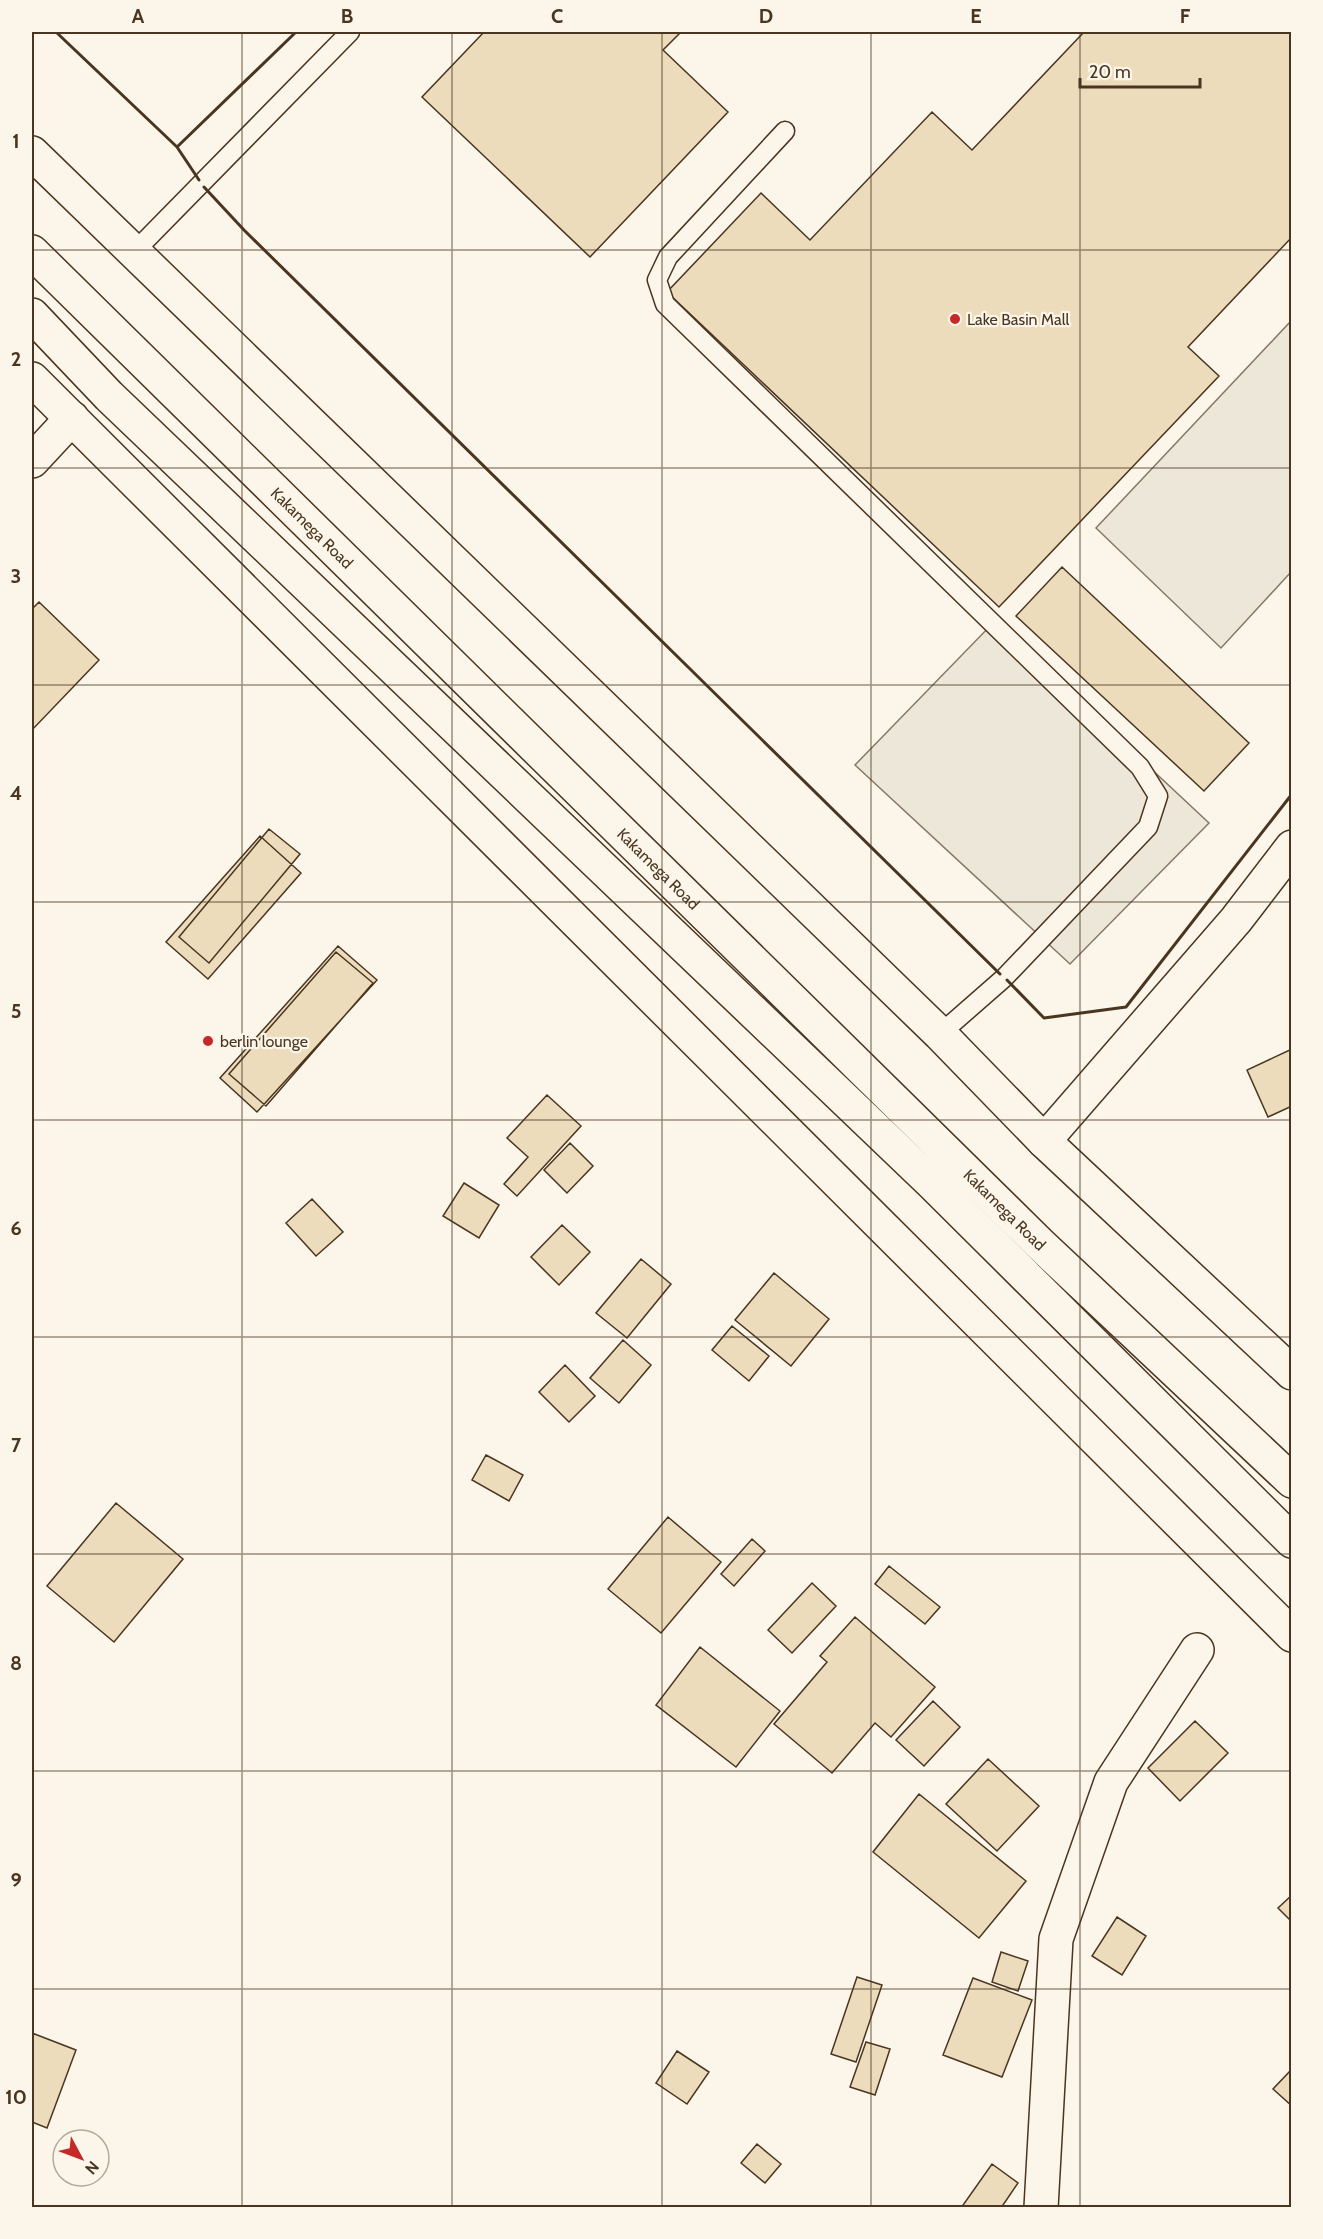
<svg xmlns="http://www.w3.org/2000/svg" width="1323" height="2239" font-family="Cabin,sans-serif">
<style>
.parking{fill:#ede7d9;stroke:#887966;stroke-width:1.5}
.building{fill:#ecdcbc;stroke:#4a3520;stroke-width:1.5}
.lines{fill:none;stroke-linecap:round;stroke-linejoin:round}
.lane-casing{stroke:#4a3520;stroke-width:21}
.street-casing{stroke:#4a3520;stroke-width:36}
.secondary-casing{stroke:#4a3520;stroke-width:36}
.highway-casing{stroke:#4a3520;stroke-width:36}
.lane{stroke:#fbf6e9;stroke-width:18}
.street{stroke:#fbf6e9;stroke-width:33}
.secondary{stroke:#fbf6e9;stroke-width:33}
.highway{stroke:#fbf6e9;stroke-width:33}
.wall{stroke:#4a3520;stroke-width:3}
.grid{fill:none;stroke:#4a3520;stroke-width:1.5;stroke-opacity:0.55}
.poi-dot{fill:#c62828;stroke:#fbf6e9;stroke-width:2}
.labels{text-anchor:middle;stroke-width:4.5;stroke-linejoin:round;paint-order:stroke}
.poi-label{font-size:16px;fill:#4a3520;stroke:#fbf6e9;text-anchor:start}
.street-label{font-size:16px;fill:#4a3520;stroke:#fbf6e9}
.neatline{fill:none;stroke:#4a3520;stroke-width:2}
.grid-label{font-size:20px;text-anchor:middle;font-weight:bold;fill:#4a3520}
</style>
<rect width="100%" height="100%" fill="#fbf6e9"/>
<path class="parking" d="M1291,321V572L1221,648L1096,528Z
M994,622L1209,823L1070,964L855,765Z"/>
<path class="building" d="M484,32H681L663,50L728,112L590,257L422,97Z
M1084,32H1292V237L1188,347L1219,376L999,607L667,292L761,193L810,240L932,112L972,150Z
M1062,567L1249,743L1204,791L1016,616Z
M39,602L99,660L32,730V609Z
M269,829L300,854L209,963L179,937Z
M260,836L301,873L208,979L166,942Z
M338,946L377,980L257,1112L220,1078Z
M336,952L373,983L266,1106L229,1074Z
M1292,1049V1106L1268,1117L1247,1070Z
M547,1095L581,1126L517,1196L504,1184L528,1157L507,1138Z
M570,1143L593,1166L567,1193L544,1170Z
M464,1183L499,1205L479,1238L443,1216Z
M312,1199L343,1232L316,1256L286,1223Z
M562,1225L590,1252L559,1285L531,1257Z
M641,1259L671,1284L627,1338L596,1313Z
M774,1273L829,1319L791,1366L735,1320Z
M732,1326L769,1356L749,1381L712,1350Z
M623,1340L651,1365L619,1403L590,1378Z
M565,1365L595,1396L569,1422L539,1392Z
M486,1455L523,1475L509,1501L472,1480Z
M116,1503L183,1559L114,1642L47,1586Z
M668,1517L721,1562L661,1633L608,1589Z
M752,1539L765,1551L734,1586L721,1574Z
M889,1566L940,1607L925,1624L875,1584Z
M812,1583L836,1606L792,1653L768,1630Z
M855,1617L935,1687L891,1737L875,1723L832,1773L774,1724L827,1662L820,1656Z
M700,1647L780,1711L736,1767L656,1705Z
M933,1701L960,1727L924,1766L896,1740Z
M1195,1721L1228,1753L1180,1801L1148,1768Z
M988,1759L1039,1806L997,1851L946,1804Z
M919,1794L1026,1881L979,1938L873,1852Z
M1292,1895V1922L1278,1908Z
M1117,1917L1146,1936L1122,1975L1092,1956Z
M1001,1952L1028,1961L1018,1991L992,1982Z
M857,1977L882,1985L856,2062L831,2054Z
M973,1978L1032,2000L1002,2077L943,2055Z
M32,2033L76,2050L47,2128L32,2122Z
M866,2042L890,2049L875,2095L850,2087Z
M677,2051L709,2072L687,2104L656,2083Z
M1292,2069V2106L1273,2089Z
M757,2144L781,2164L765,2183L741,2163Z
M992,2164L1018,2183L1001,2208H961Z"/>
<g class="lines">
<defs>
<path id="lane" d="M785,131L668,257L657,280L665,304L1140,767L1158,796L1148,827L1004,978L940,1034
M134,252L350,32"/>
<path id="street" d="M32,461L72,418
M1041,2208L1056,1939L1111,1782L1197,1650"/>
<path id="secondary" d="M1044,1141L1236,920L1292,847"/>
<g id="highway">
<path d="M32,153L940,1034L1044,1141L1292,1373"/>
<path id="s1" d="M32,252L1039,1243L1292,1481"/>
<path d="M32,315L109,396L932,1183L1292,1541"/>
<path d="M32,379L1292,1635"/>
</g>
</defs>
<use href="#lane" class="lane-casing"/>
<use href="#street" class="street-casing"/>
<use href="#secondary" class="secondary-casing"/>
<use href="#highway" class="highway-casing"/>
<use href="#lane" class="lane"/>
<use href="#street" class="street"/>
<use href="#secondary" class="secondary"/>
<use href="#highway" class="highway"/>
<path class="wall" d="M56,32L177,147L199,180
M177,147L296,32
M204,187L244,230L1000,974
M1007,980L1044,1018L1126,1007L1292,794"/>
</g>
<path class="grid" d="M242,32V2208M452,32V2208M662,32V2208M871,32V2208M1080,32V2208M32,250H1292M32,468H1292M32,685H1292M32,902H1292M32,1120H1292M32,1337H1292M32,1554H1292M32,1771H1292M32,1989H1292"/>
<g class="poi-dot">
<circle cx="955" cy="319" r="6"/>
<circle cx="208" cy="1041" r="6"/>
</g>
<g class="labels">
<g class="poi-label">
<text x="967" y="325">Lake Basin Mall</text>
<text x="220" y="1047">berlin lounge</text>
</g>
<g class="street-label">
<text dy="6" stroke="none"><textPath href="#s1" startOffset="393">Kakamega Road</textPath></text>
<text dy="6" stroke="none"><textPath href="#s1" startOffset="879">Kakamega Road</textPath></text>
<text dy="6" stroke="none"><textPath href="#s1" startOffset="1365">Kakamega Road</textPath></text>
</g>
</g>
<rect width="1323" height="2239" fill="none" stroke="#fbf6e9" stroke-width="66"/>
<g transform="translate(81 2158) rotate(131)"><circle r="28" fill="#fbf6e9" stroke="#b4a999" stroke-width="1.5"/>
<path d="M0-4.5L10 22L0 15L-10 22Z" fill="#c62828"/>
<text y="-9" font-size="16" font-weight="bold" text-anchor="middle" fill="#4a3520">N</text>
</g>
<path d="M1080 78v9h120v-9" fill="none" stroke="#4a3520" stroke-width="3"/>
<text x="1089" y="78" font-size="18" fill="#4a3520" stroke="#fbf6e9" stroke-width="4.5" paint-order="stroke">20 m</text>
<rect x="33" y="33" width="1257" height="2173" class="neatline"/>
<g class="grid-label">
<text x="138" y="23">A</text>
<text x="347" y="23">B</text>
<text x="557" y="23">C</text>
<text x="766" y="23">D</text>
<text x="976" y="23">E</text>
<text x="1185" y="23">F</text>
<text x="16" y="148">1</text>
<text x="16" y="366">2</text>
<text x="16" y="583">3</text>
<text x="16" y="800">4</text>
<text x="16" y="1018">5</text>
<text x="16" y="1235">6</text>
<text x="16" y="1452">7</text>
<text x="16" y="1670">8</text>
<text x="16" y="1887">9</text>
<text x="16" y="2104">10</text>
</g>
</svg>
